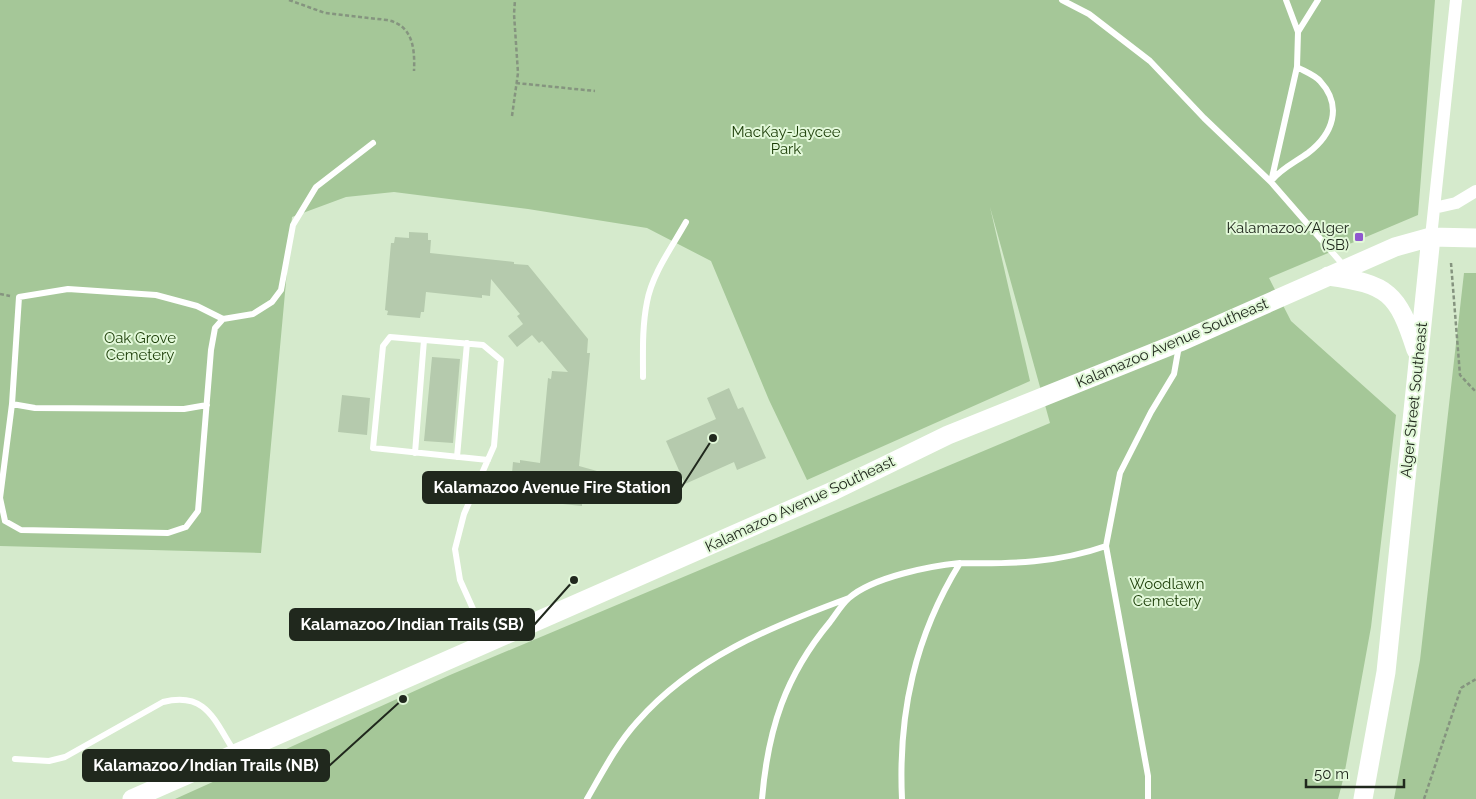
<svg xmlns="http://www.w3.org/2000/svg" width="1476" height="799" font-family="Raleway,sans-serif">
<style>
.green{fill:#a5c798}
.building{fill:#b5caad}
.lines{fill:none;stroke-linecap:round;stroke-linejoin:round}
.path{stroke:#85947f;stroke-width:2.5;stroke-dasharray:4 2.5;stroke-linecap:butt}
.service{stroke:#fff;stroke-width:6}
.minor{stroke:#fff;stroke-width:12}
.secondary{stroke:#fff;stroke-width:19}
.poi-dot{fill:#8f57ce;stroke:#e2f8d9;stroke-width:2}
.labels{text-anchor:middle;stroke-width:4;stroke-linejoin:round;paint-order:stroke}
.park-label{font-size:15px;fill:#1a3c06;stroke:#e2f8d9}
.poi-label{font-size:15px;fill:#20281d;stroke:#e2f8d9;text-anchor:end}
.street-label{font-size:15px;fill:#20281d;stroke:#e2f8d9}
.leader{fill:none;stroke:#20281d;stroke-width:2}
.callout-dot{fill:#20281d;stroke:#e2f8d9;stroke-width:2}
.callout{fill:#20281d;stroke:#20281d;stroke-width:2}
.callout-label{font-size:16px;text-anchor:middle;font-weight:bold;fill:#fff}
</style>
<rect width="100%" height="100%" fill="#d5eacc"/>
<path class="green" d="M0,0H1435L1418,215L1269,278L1291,321L1396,415L1371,627L1344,776L1338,799H175L450,675L1050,423L990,207L1030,381L807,480L769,400L711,261L647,228L528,209L394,192L346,197L292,217L261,553L0,546Z
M1464,273H1476V799H1394L1420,660Z"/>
<path class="building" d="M409,232L428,233V240H431L430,253L514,262V264L528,265L588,339L587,353H590L579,466L597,471L595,490L590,489L588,504H582V506L515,499V497L510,496L513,462L520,463V460L540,463L548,378L551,379L552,371L568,372L542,341L539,343L532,335L517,347L508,336L523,324L517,316L520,314L491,279L490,296L482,295V298L426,292L424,312H421L420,318L387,315L388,311L385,310L391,243H394L395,237L409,238Z
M432,357L460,359L453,443L424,441Z
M729,388L738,409L743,407L766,458L737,470L734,462L685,484L666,441L716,419L707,398Z
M342,395L370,398L367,435L338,432Z"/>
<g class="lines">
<path class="path" d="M289,0L325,13L387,20C413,25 415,49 414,71
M516,83L595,91
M512,116L518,73L514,14L515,0
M1451,263L1460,375L1476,392
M0,294L10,296
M1424,799L1461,688L1476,679"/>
<path class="service" d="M1062,0L1089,14L1150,61L1204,118L1271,182L1345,267
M1298,32L1318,0
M1271,181C1282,168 1294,163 1308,153C1333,134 1343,106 1320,81C1315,75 1304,71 1297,67
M1271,182L1297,67L1298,32L1286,0
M643,377C643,352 642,327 647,302C652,274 672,247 686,222
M12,404L35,408L184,409L207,405
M415,453L424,340
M457,457L467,343
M0,498L12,404L19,297L68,289L156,295L197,306L223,319L253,314L272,302L281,290L293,225L316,187L373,143
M0,498L5,521L21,530L168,533L186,527L198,511L211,350L215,328L223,319
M487,640L460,580L455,549L464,514L494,446L501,360L483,345L390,337L383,346L373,448L488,460
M15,759L49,761L65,757L163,702C206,691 214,720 234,751
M587,799C602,773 617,744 637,722C693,658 770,627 849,598
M762,799C768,729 785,676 830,622C836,614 842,604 849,598C873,577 930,566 960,563
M902,799C898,713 915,636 960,563C1011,564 1058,563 1106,546
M1148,799V776L1106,546L1120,473L1151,412L1174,374L1179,346"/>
<path class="minor" d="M1434,208L1456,203L1476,191
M1431,237L1456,0"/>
<path class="secondary" d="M1328,276C1388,284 1398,293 1416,350
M132,799L833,491L948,435L1180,342L1395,247L1431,237L1476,238
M1363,799L1386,672L1431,237"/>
</g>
<rect class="poi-dot" x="1354" y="232" width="10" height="10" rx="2.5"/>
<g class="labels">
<g class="park-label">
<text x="786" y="137">MacKay-Jaycee<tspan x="786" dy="17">Park</tspan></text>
<text x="140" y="343">Oak Grove<tspan x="140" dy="17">Cemetery</tspan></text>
<text x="1167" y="589">Woodlawn<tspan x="1167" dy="17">Cemetery</tspan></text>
</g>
<g class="poi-label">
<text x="1349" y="233">Kalamazoo/Alger<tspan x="1349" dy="17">(SB)</tspan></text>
</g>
<g class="street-label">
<text transform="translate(1172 343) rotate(-23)" y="5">Kalamazoo Avenue Southeast</text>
<text transform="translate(1414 400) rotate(-84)" y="5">Alger Street Southeast</text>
<text transform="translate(800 504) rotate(-25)" y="5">Kalamazoo Avenue Southeast</text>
</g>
</g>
<path class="leader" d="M713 438L681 488M574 580L534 625M403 699L329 766"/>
<g class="callout-dot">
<circle cx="713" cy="438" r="5"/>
<circle cx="574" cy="580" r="5"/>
<circle cx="403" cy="699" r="5"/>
</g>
<g class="callout">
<rect x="423" y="472" width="258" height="31" rx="5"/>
<rect x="290" y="609" width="244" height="31" rx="5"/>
<rect x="83" y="750" width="246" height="31" rx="5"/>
</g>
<g class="callout-label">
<text x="552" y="493">Kalamazoo Avenue Fire Station</text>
<text x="412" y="630">Kalamazoo/Indian Trails (SB)</text>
<text x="206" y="771">Kalamazoo/Indian Trails (NB)</text>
</g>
<path d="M1306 779v8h98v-8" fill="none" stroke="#20281d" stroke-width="2.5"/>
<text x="1314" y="779" font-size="15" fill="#20281d" stroke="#e2f8d9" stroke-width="4" paint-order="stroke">50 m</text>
</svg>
